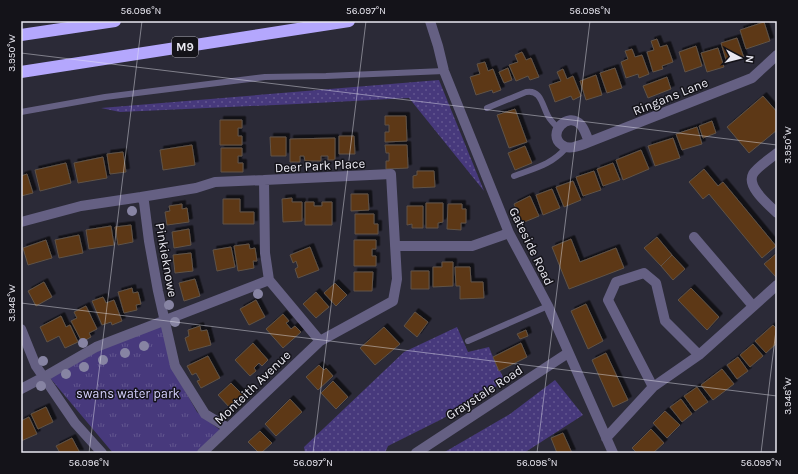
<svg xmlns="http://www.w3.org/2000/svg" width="798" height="474" font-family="Karla,sans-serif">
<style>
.grass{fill:url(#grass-dots)}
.park{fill:url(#park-tufts)}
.building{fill:#5d3812;stroke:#605348;filter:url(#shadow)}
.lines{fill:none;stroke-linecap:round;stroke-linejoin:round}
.service{stroke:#656083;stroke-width:6}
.minor{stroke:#656083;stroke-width:10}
.motorway{stroke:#b4a7fd;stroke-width:12}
.tree{fill:#8784a3}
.ticks{fill:none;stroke:#e9e8f1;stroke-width:1;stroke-opacity:0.45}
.labels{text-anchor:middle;stroke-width:3;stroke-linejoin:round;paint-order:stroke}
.shield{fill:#141319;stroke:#a9a8b0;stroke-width:1}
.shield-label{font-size:12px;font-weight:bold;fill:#e9e8f1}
.street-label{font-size:13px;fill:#e9e8f1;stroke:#141319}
.park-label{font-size:13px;fill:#d3cefb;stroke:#141319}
.neatline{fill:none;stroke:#e9e8f1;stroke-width:1.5}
.ticks-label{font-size:10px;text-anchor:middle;fill:#e9e8f1}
</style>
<defs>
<pattern id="grass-dots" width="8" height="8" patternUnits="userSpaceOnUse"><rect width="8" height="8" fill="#47397c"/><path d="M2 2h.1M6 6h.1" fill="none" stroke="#62568f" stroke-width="1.8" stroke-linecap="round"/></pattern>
<pattern id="park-tufts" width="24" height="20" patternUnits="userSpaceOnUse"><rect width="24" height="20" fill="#47397c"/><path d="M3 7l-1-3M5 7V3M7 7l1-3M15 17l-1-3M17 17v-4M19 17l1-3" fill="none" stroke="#62568f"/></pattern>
<filter id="shadow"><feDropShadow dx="3.5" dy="-3.5" stdDeviation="0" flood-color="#0009"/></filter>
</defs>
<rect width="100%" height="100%" fill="#2b2a37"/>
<path class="grass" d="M439,80L484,191L409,98L297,104L120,112L101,108Z
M457,327L468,352L489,347L493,357L505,381L442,419L388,446L385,453H305L304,447L404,352Z
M555,380L583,415L524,453H443L510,414Z"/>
<path class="park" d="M162,326L171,366L197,412L220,430L196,453H113L50,378L105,347Z"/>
<path class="building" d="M764,22L770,41L746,49L740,30Z
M737,38L744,58L727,63L721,43Z
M657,39L660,47L667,45L673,62L662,66L663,69L653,72L647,52L654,50L651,41Z
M696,46L702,66L685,72L679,52Z
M718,48L724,67L707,72L701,53Z
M632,49L635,57L642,55L649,74L639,78L638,74L626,78L621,62L628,59L625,51Z
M522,52L526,60L531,58L539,77L530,80L528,76L516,81L509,65L518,62L515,55Z
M485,62L488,71L493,69L501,90L493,93L492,90L476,95L470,77L480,74L477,64Z
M508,68L512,80L504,83L499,72Z
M615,68L622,88L607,93L600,73Z
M563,69L567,79L573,76L581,96L573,100L571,96L555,102L549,85L561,81L557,72Z
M596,75L602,95L586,100L580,81Z
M667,77L671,89L648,98L643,86Z
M763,96L777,112V130L749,153L727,127Z
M515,109L527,142L509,148L497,115Z
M385,116H406L407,141L385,142V132H389V125H385Z
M220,120H242V128H238V136H242V145H220Z
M712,121L716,133L703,138L699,126Z
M697,127L702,144L682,150L676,134Z
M339,136H354L355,154H339Z
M270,137H286V156H271Z
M335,138V160H328V156H321V161H305L304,156H300V162H290V139Z
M673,138L680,158L655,166L648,146Z
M192,145L195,165L163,170L160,150Z
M385,145H407L408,168L386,169V161H389V153H386Z
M525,146L532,163L515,170L508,153Z
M221,148H242V156H238V163H243V172H221Z
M641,150L649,169L623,180L616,160Z
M123,152L126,172L110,174L107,154Z
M103,157L107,178L78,183L74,163Z
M66,163L71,183L40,191L35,170Z
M613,163L620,180L603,186L597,169Z
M704,169L718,186L723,182L776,246L762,258L709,194L703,199L689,182Z
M417,171H434L435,187L413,188V176L417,175Z
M594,171L601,190L583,196L576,177Z
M27,174L33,193L21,196V176Z
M573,181L581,200L564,207L556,187Z
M552,189L560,208L543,215L536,195Z
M351,194H368L369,210L351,211Z
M530,196L539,216L522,223L514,204Z
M292,198V202H302V221L283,222L282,199Z
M223,199H240V212H254V224H223Z
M305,202H314V206H322V202H332V225H305Z
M426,203H443V222L438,223V228H426Z
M182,204V209L187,208L189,222L167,225L165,212L170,211L169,206Z
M448,204H462V209H466V223H461V230L447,229Z
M407,206H423V228H412V224L407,225Z
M355,214H374V224H378V234H355Z
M131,225L133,242L118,245L115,227Z
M111,226L114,245L89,249L86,230Z
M189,229L191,245L174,248L172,232Z
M79,235L83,253L59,258L55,240Z
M657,237L672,255L661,266L644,248Z
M571,239L580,262L616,248L624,268L569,289L552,247Z
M46,240L52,258L28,265L23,248Z
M354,240H376V249H372V256H376V266H354Z
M249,244L250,249L255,248L257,261H253L254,268L238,271L234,246Z
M231,247L235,267L217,271L213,250Z
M310,247L319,270L298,278L295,269L298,267L296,261L293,263L290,255Z
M191,253L193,271L175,273L173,255Z
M777,253V275L776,277L764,264Z
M672,255L685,269L673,280L661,266Z
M442,262H453V286L433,287V267H442Z
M455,267H470L471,282H483L484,298L460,299V286H456Z
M411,271H429V289H411Z
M354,272H373L372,291H354Z
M195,279L200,296L184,301L179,283Z
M44,282L52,297L36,306L28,291Z
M335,283L347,295L336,306L324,293Z
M132,288L133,293L138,292L141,304L136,305L137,310L124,313L118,292Z
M691,288L719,317L707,330L678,300Z
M316,292L329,307L316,318L303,304Z
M103,297L106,303L114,300L122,321L112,325L111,322L102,325L92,301Z
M256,300L265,317L249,325L240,309Z
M586,304L603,341L588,349L571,311Z
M86,306L97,329L89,333L91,337L82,342L71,321L77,318L74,312Z
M415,312L428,322L417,337L404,326Z
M283,314L289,321L286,323L291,329L295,326L301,332L283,348L266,329Z
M61,316L66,327L70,325L78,342L65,348L59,336L47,342L40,327Z
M773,325L777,329V343L766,353L755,341Z
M200,326L201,331L207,330L211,345L189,351L185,338L189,336L188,330Z
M384,327L400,344L375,365L360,348Z
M526,330L528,336L520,339L517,334Z
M253,343L268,360L262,366L259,363L254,368L256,371L250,376L235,360Z
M521,343L527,357L499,371L493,357Z
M753,344L763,356L750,367L740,355Z
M606,353L628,400L613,407L592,360Z
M208,356L220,378L201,388L197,381L200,380L196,373L192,375L187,366Z
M738,357L748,371L737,379L727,365Z
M319,365L324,370L326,368L333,376L318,390L306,377Z
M722,369L734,384L713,400L701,385Z
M333,381L348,397L336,409L321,393Z
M231,383L244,396L231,409L218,395Z
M697,387L708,402L695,411L684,396Z
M290,399L302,412L276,436L265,424Z
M681,399L692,414L682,422L670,407Z
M46,407L53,422L38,429L31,414Z
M665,411L680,425L667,438L653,423Z
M29,417L37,434L21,441V421Z
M651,429L664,443L653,453H637L632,448Z
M260,431L272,443L261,453H259L248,442Z
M563,433L572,453H557L551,438Z
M72,438L80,453H60L56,446Z"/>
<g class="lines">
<path class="service" d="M487,108L526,92C541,89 542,105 548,116C550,120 554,124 558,128
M21,112L105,97L265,77L326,76L444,71
M514,176C535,168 551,165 566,148
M468,341L548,306"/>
<path class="minor" d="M430,21L438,46L444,71L509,233L548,306L613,453
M589,142C587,137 585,130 581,125C568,110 546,134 562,145C566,148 570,148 574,147C579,146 584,144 589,142L752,78L777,55
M777,153C771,158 757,167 753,174C746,187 769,205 777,213
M391,174L397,279L393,301L320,341L269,280L265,253L264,180Z
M141,197L196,188L215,182L264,180
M21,222L81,206L141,197L144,202L149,241L158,291L175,366L205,414L228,428
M694,237L753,306
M395,246H472L509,233
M21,329L36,366L75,423L102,453
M653,387L608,300L616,282L644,273L656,283L665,321L699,355
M21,389L44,377L96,347L269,280
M606,438L653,387L699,355L777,285
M202,453L320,341
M416,453L568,353"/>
<path class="motorway" d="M21,35L115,21
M21,72L349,21"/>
</g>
<g class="tree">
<circle cx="132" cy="211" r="5"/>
<circle cx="258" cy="294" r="5"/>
<circle cx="169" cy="305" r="5"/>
<circle cx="175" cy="322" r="5"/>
<circle cx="83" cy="343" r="5"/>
<circle cx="144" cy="346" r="5"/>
<circle cx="125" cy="353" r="5"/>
<circle cx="103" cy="360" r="5"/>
<circle cx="43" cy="361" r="5"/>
<circle cx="84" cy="367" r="5"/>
<circle cx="66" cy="374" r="5"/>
<circle cx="41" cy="386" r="5"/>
</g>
<path class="ticks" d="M21,53L777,145M21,303L777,396M89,453L142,21M313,453L366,21M537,453L590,21M761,453L777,322"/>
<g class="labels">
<rect class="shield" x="172" y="37" width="26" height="20" rx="3"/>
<g class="shield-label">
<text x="185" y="51">M9</text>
</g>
<g class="street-label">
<text transform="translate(670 96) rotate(-22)" y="5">Ringans Lane</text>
<text transform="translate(320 165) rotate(-3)" y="5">Deer Park Place</text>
<text transform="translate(532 246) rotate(64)" y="5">Gateside Road</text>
<text transform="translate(167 260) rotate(80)" y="5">Pinkieknowe</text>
<text transform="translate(252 387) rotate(-44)" y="5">Monteith Avenue</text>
<text transform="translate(484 392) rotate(-33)" y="5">Graystale Road</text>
</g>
<g class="park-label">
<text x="128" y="398">swans water park</text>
</g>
</g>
<rect width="798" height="474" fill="none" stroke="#141319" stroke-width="44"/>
<g transform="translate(740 58) rotate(97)" stroke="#141319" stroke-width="3" paint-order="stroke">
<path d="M0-3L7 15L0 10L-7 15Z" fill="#e9e8f1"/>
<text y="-6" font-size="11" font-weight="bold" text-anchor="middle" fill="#e9e8f1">N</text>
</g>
<rect x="22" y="22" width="754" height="430" class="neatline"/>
<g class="ticks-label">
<text x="141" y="14">56.096°N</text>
<text x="366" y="14">56.097°N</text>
<text x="590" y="14">56.098°N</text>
<text transform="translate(11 53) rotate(-90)" y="4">3.950°W</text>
<text transform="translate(787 145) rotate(-90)" y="4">3.950°W</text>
<text transform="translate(11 303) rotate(-90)" y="4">3.948°W</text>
<text transform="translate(787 396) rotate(-90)" y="4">3.948°W</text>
<text x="89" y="466">56.096°N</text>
<text x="313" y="466">56.097°N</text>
<text x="537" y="466">56.098°N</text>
<text x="761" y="466">56.099°N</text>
</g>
</svg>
